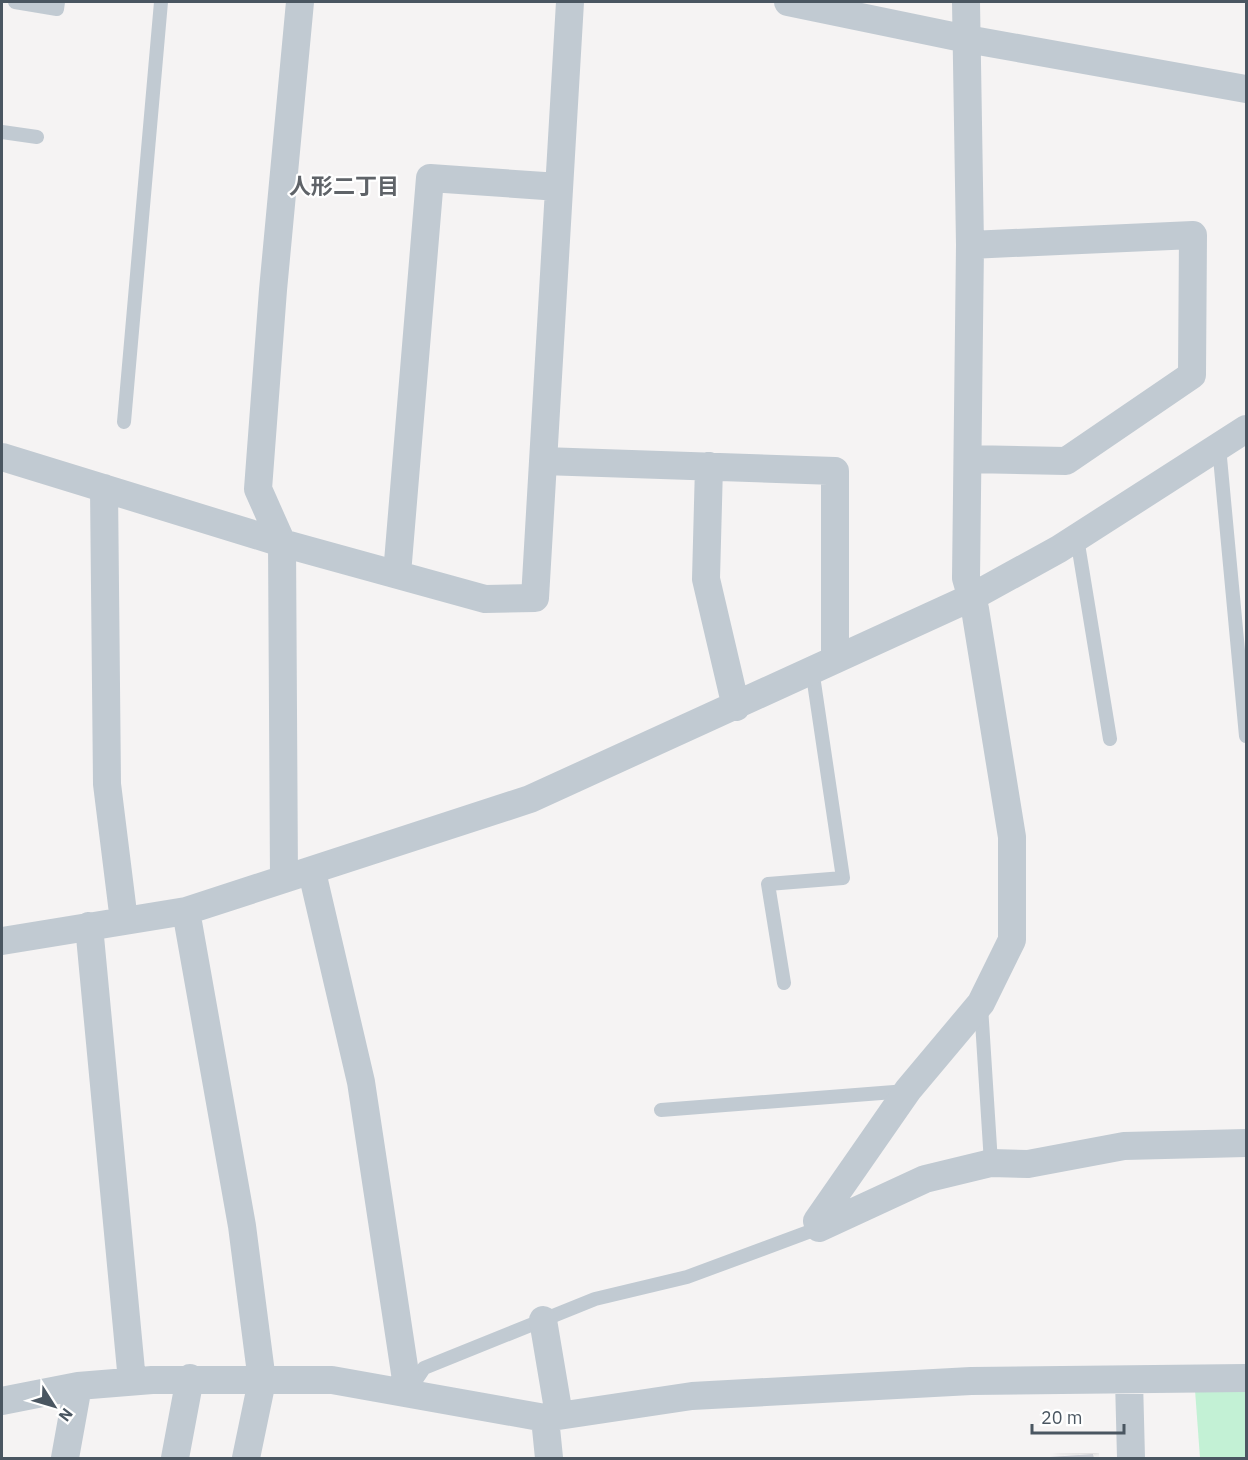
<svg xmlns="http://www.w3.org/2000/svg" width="1248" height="1460" font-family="'IBM Plex Sans','Noto Sans JP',sans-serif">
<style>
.green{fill:#c3f1d5}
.building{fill:#cdcfd5;filter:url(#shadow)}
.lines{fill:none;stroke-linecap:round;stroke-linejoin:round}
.lane{stroke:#c1cad2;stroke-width:14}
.street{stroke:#c1cad2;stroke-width:28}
.labels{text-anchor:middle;stroke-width:4.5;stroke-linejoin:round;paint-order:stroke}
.neighbourhood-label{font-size:22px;font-weight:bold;fill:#5f6368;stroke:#fff}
</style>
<defs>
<filter id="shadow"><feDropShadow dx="5.5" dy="-5.5" stdDeviation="3" flood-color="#0004"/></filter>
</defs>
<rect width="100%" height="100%" fill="#f5f3f3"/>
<path class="green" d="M1246,1388V1458H1200L1195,1390Z"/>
<path class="building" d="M1093,1454L1094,1458H1050V1457Z"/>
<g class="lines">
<path class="lane" d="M15,2L57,9L58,2
M2,132L37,137
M124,422L161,2
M1219,447L1246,736
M1077,538L1110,739
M784,983L768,884L843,878L812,669
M981,1006L991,1163
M661,1110L907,1091
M410,1389L424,1368L543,1320L595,1299L687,1277L819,1228"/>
<path class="street" d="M788,2L967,39L1246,89
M966,2L970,245L966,578L975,609L1012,837V940L981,1003L908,1090L817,1221L819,1228L925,1179L991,1163L1028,1164L1124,1146L1246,1143
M2,457L282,543L485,599L535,598L570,2
M968,459L1066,461L1192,375L1193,235L970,245
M543,461L835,471V659
M709,466L706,579L736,707
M104,488L107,784L124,921
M397,574L430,178L559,187
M312,872L361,1082L408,1393
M284,879L282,543L258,489L273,290L300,2
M186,911L242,1226L262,1381L246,1458
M89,926L132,1381
M2,941L186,911L530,799L970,598L1059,549L1246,429
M543,1320L559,1415
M1129,1380L1131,1458
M2,1401L78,1386L152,1380H332L545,1418L692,1396L971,1381L1246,1378
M545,1418L549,1458
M65,1458L78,1386
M175,1458L190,1378"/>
</g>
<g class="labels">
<g class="neighbourhood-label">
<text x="344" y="194">人形二丁目</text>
</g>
</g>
<rect width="1248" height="1460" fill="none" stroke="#4a5661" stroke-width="6"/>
<g transform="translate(54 1406) rotate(127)" stroke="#ffffff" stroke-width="4.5" paint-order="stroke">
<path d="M0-4.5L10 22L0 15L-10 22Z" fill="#4a5661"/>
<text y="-9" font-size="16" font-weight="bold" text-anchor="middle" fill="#4a5661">N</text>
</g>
<path d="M1032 1424v9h92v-9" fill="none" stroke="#4a5661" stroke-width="3"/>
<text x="1041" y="1424" font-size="18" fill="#4a5661" stroke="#ffffff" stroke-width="4.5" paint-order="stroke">20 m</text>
</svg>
